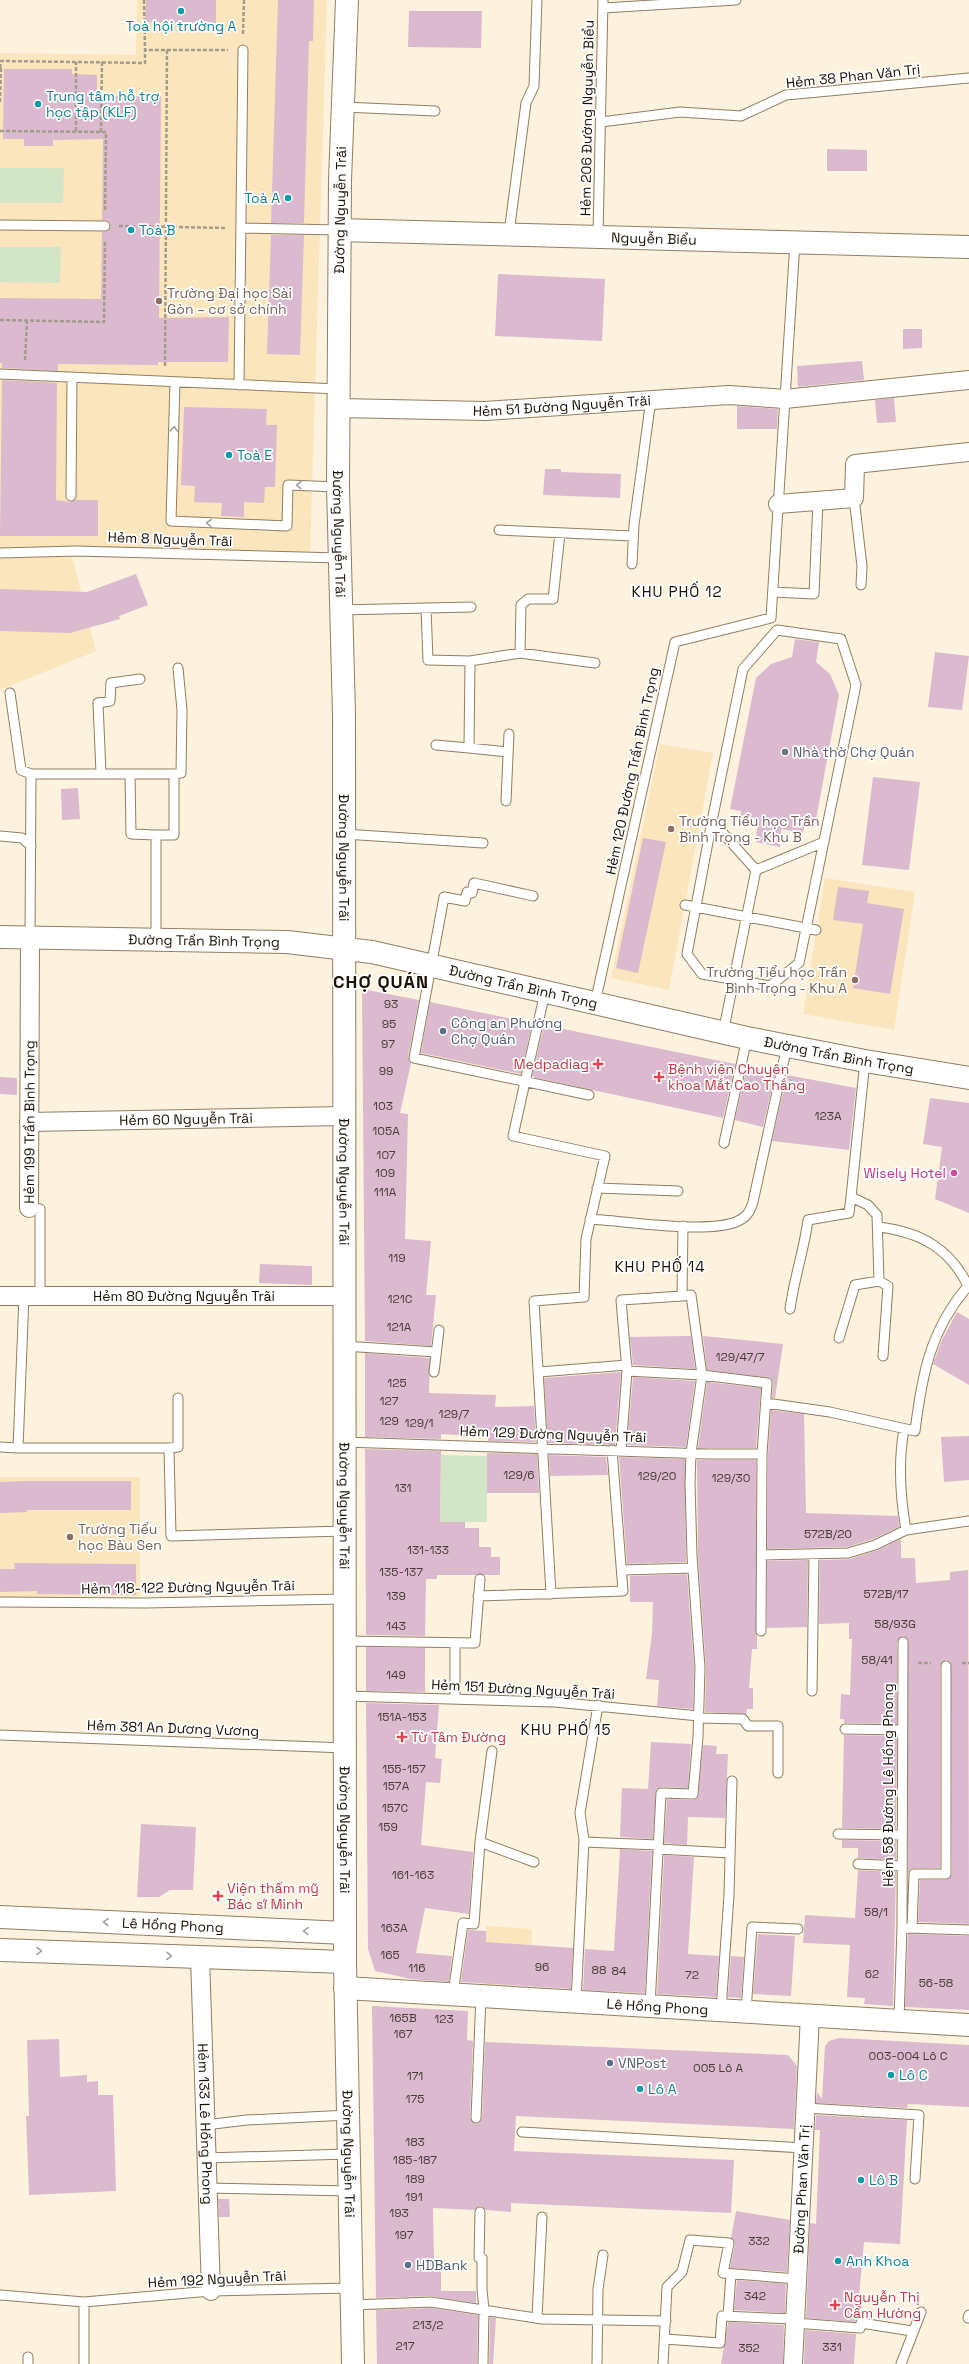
<svg xmlns="http://www.w3.org/2000/svg" width="969" height="2364" font-family="'Space Grotesk',sans-serif">
<style>
.built{fill:#fbe5bc}
.green{fill:#d2e5c6}
.building{fill:#dbb9cf}
.lines{fill:none;stroke-linecap:round;stroke-linejoin:round}
.lane-casing{stroke:#8f7f60;stroke-width:11}
.street-casing{stroke:#8f7f60;stroke-width:20}
.secondary-casing{stroke:#8f7f60;stroke-width:24}
.path{stroke:#a49b8a;stroke-width:2.5;stroke-dasharray:4 2;stroke-linecap:butt}
.lane{stroke:#fff;stroke-width:9}
.street{stroke:#fff;stroke-width:18}
.secondary{stroke:#fff;stroke-width:22}
.oneway{stroke:#a3a09c}
.culture-dot{fill:#0f9aa8;stroke:#fff;stroke-width:1.5}
.education-dot{fill:#8d6e63;stroke:#fff;stroke-width:1.5}
.worship-dot{fill:#6b7280;stroke:#fff;stroke-width:1.5}
.service-dot{fill:#5c6f8a;stroke:#fff;stroke-width:1.5}
.health-dot{fill:#e0444e;stroke:#fff;stroke-width:1.5}
.hotel-dot{fill:#d1479c;stroke:#fff;stroke-width:1.5}
.labels{text-anchor:middle;stroke-width:3.5;stroke-linejoin:round;paint-order:stroke}
.number-label{font-size:12px;fill:#4a3c39}
.culture-label{font-size:14px;fill:#0d838f;stroke:#fff;text-anchor:start}
.street-label{font-size:14px;fill:#191207;stroke:#fff}
.education-label{font-size:14px;fill:#785e54;stroke:#fff;text-anchor:start}
.worship-label{font-size:14px;fill:#5b616d;stroke:#fff;text-anchor:start}
.service-label{font-size:14px;fill:#4e5e75;stroke:#fff;text-anchor:start}
.health-label{font-size:14px;fill:#be3a42;stroke:#fff;text-anchor:start}
.hotel-label{font-size:14px;fill:#b23c85;stroke:#fff;text-anchor:end}
.neighbourhood-label{font-size:15px;letter-spacing:1px;fill:#191207;stroke:#fff}
.district-label{font-size:18px;font-weight:bold;letter-spacing:1px;fill:#191207;stroke:#fff}
</style>
<rect width="100%" height="100%" fill="#fdf2de"/>
<path class="built" d="M137,0H327L310,554L70,548L96,651L0,690V53L136,55Z
M660,744L713,753L669,990L611,978Z
M825,878L915,892L894,1030L803,1014Z
M0,1477H140V1596L0,1597Z
M486,1926L532,1929L531,1946L519,1945L516,1986L483,1985Z"/>
<path class="green" d="M0,168H64L63,203H0Z
M0,247H61L60,283L0,282Z
M441,1455L487,1456V1522H440Z"/>
<path class="building" d="M146,0H216V23L145,22Z
M278,0H314L313,41H309L304,223H271Z
M409,11H482L481,48L408,47Z
M4,69H72V74L97,75V96H161L159,318L229,317L228,362H158V365L58,364V371L2,368V363H0V298L101,299L102,232L108,231L111,226L108,221L102,220L103,139L53,140V146H24V139H3Z
M827,149L867,150V171H827Z
M271,235H304L300,355L267,354Z
M498,274L605,279L602,341L495,336Z
M903,329H922V348L903,349Z
M862,361L864,380L798,387L797,366Z
M2,380L57,383L56,500L71,502L75,500H98V536H0Z
M894,398L896,422L877,423L875,400Z
M737,406L778,409L777,429H737Z
M184,407L267,409L266,425H277L275,487H265L264,503L244,502V517L221,516L222,503L194,502L195,486L181,485Z
M545,469H561V472L621,474L620,498L543,495Z
M136,574L148,605L119,616L120,619L70,633L0,631V589L87,592Z
M795,639L819,642L816,662L830,674L839,695L815,825L805,823L803,833L781,829L780,847L756,842L757,825L739,821L741,811L730,809L756,678L771,664L792,657Z
M935,652L969,656L962,710L928,707Z
M873,777L920,782L909,870L862,865Z
M78,788L80,819L62,820L61,789Z
M643,838L666,842L638,973L616,968Z
M838,887L869,891L867,903L904,909L890,994L853,988L863,924L833,920Z
M362,989L419,1000L408,1057L411,1063L400,1113L408,1114L405,1239L431,1241L426,1295H436L431,1346L365,1341Z
M430,1002L532,1023L521,1074L421,1053Z
M544,1025L735,1064L723,1118L532,1077Z
M747,1067L775,1073L763,1127L735,1120Z
M787,1075L856,1088L849,1150L772,1141Z
M0,1077L17,1078V1095L0,1094Z
M930,1098L969,1103V1213L935,1199L942,1147L923,1144Z
M260,1264L312,1266V1285L259,1283Z
M957,1312L969,1319V1385L933,1364L942,1340Z
M683,1336H691L695,1369L633,1365L630,1337Z
M703,1336L783,1344L775,1398H772L773,1383L770,1378L707,1370Z
M365,1353L430,1358L429,1393L496,1395L495,1407L534,1406L536,1442L488,1441V1437L441,1434V1439L365,1437Z
M621,1372L615,1445L548,1443L544,1378Z
M633,1377L695,1381L686,1447L627,1445Z
M707,1382L761,1388L756,1448H698Z
M771,1410L804,1414L806,1513L898,1516L899,1527L873,1539L847,1547L767,1549L768,1454Z
M969,1436V1480L944,1482L941,1437Z
M365,1449L441,1451L440,1522H465V1528H479V1547H491V1557H500V1575H437V1579H426L425,1636L366,1635Z
M487,1453L537,1454L539,1493H487Z
M549,1455L606,1457L608,1475L550,1476Z
M619,1457L685,1459L686,1562L627,1564Z
M697,1460H756L757,1649H752L749,1688H753V1709H747L746,1714L705,1712V1710L706,1668L698,1556Z
M26,1481H131V1510H27V1512L0,1513V1482Z
M901,1539V1558H915L916,1583L950,1580V1572L968,1570L969,1924L918,1922L920,1880H946L952,1874L951,1663L946,1660L940,1666V1868H914L908,1873V1639L903,1636L897,1642V1724L844,1723V1719H840L841,1694L850,1695L852,1639H849V1623L819,1624L820,1560L850,1559L878,1550Z
M808,1560L807,1627L767,1628V1561Z
M14,1563L136,1564V1595L37,1594V1591L0,1592V1569H15Z
M687,1574L694,1668L693,1709L657,1706L659,1680L646,1679L652,1634L653,1602H630V1576Z
M366,1647L425,1648V1692L366,1691Z
M366,1703L439,1705L435,1758L442,1759L440,1783L426,1782L421,1845L473,1852L469,1914L425,1908L416,1953L452,1956L449,1982L411,1979L375,1971L368,1949Z
M844,1735L897,1736L896,1829L842,1828Z
M651,1742L691,1744L688,1788L661,1787L656,1789L653,1839L620,1837L622,1788L648,1789Z
M703,1745L717,1746L716,1754H728L725,1818L688,1817L687,1845L664,1843L667,1799L693,1800L698,1797Z
M141,1824L196,1827L193,1890H170L159,1897H137Z
M842,1840L896,1841V1860L858,1858V1848H842Z
M620,1849L652,1851L645,1993L583,1990L585,1949L614,1951Z
M664,1855L694,1857L688,1954L719,1956L716,1997L657,1994Z
M858,1870L896,1872L893,2006L864,2004L865,1998L847,1997L850,1945L803,1943L805,1915L855,1918Z
M468,1930L486,1931V1942L573,1948L571,1989L461,1982Z
M758,1934L795,1936L791,1996L753,1994Z
M908,1934L969,1936V2010L905,2007Z
M731,1956L744,1957L741,1998L728,1997Z
M372,2006L468,2011L467,2040L473,2041L470,2118L475,2124L479,2123L482,2118L485,2042L788,2055L797,2066L794,2129L516,2116L514,2151L734,2160L731,2213L511,2203V2212L486,2210L481,2206L475,2210L433,2208L434,2260H441V2291H476V2303L431,2296L376,2298Z
M839,2038L969,2045V2107L908,2104L907,2108L816,2103L817,2092L822,2099L825,2046L829,2041Z
M59,2039L60,2077L87,2075V2082L98,2081V2095H113L116,2191L29,2195L26,2116H29L27,2040Z
M816,2115L907,2120L900,2244L864,2242L857,2318L855,2322L806,2318L810,2223L816,2224L820,2130H815Z
M218,2199H229L230,2217H219Z
M736,2211L790,2220L787,2272L730,2268L735,2244L731,2238Z
M737,2280L786,2284L785,2313L734,2310Z
M431,2308L478,2315L477,2364H377L376,2310Z
M490,2317L496,2318L493,2364H489Z
M728,2322L784,2325L783,2364H721Z
M805,2330L856,2334L854,2364H804Z"/>
<g class="lines">
<defs>
<path id="lane" d="M603,8L736,0
M343,107L435,111
M601,122L680,112L741,116L786,95L969,78
M0,225L105,226
M241,228L339,230
M509,233L526,103L534,86L537,0
M598,236L603,0
M0,374L338,389
M175,382L171,521L287,526L288,485L338,487
M239,385L243,50
M71,496L72,378
M854,498L862,566L861,585
M499,530L633,536
M0,553L76,551L340,558
M632,564L634,525L651,399
M773,592L814,594L818,501
M426,608L428,660L470,661L469,748L508,752
M341,610L471,607
M777,630L841,639L856,685L799,963L770,986L702,974L687,954L712,821L743,669Z
M520,653L521,605L528,599H553L560,533
M470,661L520,653L595,663
M10,693L21,770L31,774H130L131,834L156,835
M436,745L469,748
M101,773L98,703L110,701L111,683L140,679
M130,774H174
M506,801L509,734
M712,821L756,870
M344,834L483,843
M0,836L22,838L31,846
M756,870L824,842
M533,896L474,883L472,893L467,892L465,901L444,897L414,1058L589,1095
M685,905L816,930
M30,938L31,774
M156,940V835H174V774L181,773L182,710L178,668
M545,992L513,1136L605,1156L586,1239L584,1297L534,1301L551,1594
M595,1003L675,642L771,618L795,242
M723,1033L756,870
M724,1143L747,1038
M597,1188L678,1191
M29,1208L40,1209V1296
M590,1219C626,1221 705,1234 736,1222C746,1218 750,1212 753,1202L787,1046
M879,1227C921,1232 951,1249 969,1288
M879,1281L888,1286L883,1356
M24,1296L18,1448H169L171,1536L344,1531
M790,1309C794,1279 804,1250 808,1220L849,1213L851,1197
M839,1338L855,1285L879,1281L877,1215L868,1205L851,1197L865,1061
M344,1346L436,1352
M627,1371L702,1375L767,1383L762,1454L761,1631
M434,1372L439,1330
M539,1372L627,1365
M766,1403L830,1412L915,1431C922,1375 930,1330 968,1286
M904,1429C898,1463 900,1496 906,1530
M344,1442L708,1454H762
M0,1447L18,1448
M169,1448L178,1447V1398
M621,1450L627,1371L621,1300L682,1296
M762,1555L848,1553L875,1545L906,1530L969,1521
M623,1570L692,1568
M478,1596L623,1591L612,1450
M0,1602L145,1603L344,1599
M345,1641L475,1643L480,1579
M455,1643V1698
M812,1691L814,1555
M344,1696L555,1702L699,1716
M699,1718L743,1719L748,1726H778V1773
M845,1729L902,1730
M0,1735L345,1748
M838,1834L902,1835
M480,1842L534,1862
M584,1842L658,1845
M658,1849L730,1853
M858,1864L902,1866
M906,1928L969,1930
M912,1928L914,1874H946V1666
M453,1994L463,1923L474,1924L480,1842L492,1751
M576,2002L584,1840L580,1813L598,1705
M650,2006L661,1793L693,1794L698,1737L700,1668L692,1556L690,1483L691,1453L702,1375L691,1295L682,1296L683,1226
M721,2010L729,1895L732,1781
M746,2011L752,1927L798,1929
M899,2020L902,1927L903,1642
M806,2108L919,2115L915,2179
M476,2118L481,1996
M205,2125L247,2120L348,2115
M522,2132L804,2148
M205,2158L349,2154
M206,2188L350,2191
M480,2212L479,2258H482V2289L484,2310L483,2364
M0,2295L84,2302L211,2291L352,2288
M84,2302V2364
M352,2305L431,2302L542,2319L666,2321
M728,2316L731,2274
M537,2318L542,2217
M968,2318L969,2315
M795,2323L860,2328L861,2323L912,2331
M665,2339L720,2343L722,2316L795,2319
M28,2357V2364
M597,2364L598,2289L603,2255
M663,2364L667,2287L682,2272L690,2240L729,2243L723,2273L797,2279
M901,2364L921,2312"/>
<g id="street">
<path id="s1" d="M339,408L485,411L729,395L785,399L969,380"/>
<path d="M778,504L854,498L855,464L969,452"/>
<path id="s2" d="M29,1122L343,1116"/>
<path id="s3" d="M29,1208L30,938"/>
<path id="s4" d="M0,1296H344"/>
<path id="s5" d="M200,1957L211,2291"/>
<path id="s6" d="M793,2364L810,2015"/>
</g>
<g id="secondary">
<path id="s7" d="M347,0L340,180L338,487L344,715L345,1962L353,2364"/>
<path id="s8" d="M339,230L969,247"/>
<path id="s9" d="M0,937L287,942L372,952L747,1038L865,1061L969,1078"/>
<path id="s10" d="M0,1917L345,1933"/>
<path d="M0,1950L345,1962"/>
<path id="s11" d="M345,1988L969,2025"/>
</g>
</defs>
<use href="#lane" class="lane-casing"/>
<use href="#street" class="street-casing"/>
<use href="#secondary" class="secondary-casing"/>
<path class="path" d="M144,0L145,50
M243,34L244,0
M0,68L1,61L145,63V50H228
M0,102L1,67
M0,131L106,132L105,210
M76,131V62
M101,132L102,62
M119,226L226,228
M0,320L104,322L105,241
M25,360L27,321
M165,366L167,50
M918,1663H931
M962,1663H969"/>
<use href="#lane" class="lane"/>
<use href="#street" class="street"/>
<use href="#secondary" class="secondary"/>
</g>
<defs><path id="oneway-chevron" d="M-2-3.5L2.5 0L-2 3.5" fill="none" stroke-width="1.6" stroke-linecap="round" stroke-linejoin="round"/></defs>
<g class="oneway">
<use href="#oneway-chevron" transform="translate(174 429) rotate(-88)"/>
<use href="#oneway-chevron" transform="translate(299 485) rotate(-177)"/>
<use href="#oneway-chevron" transform="translate(209 523) rotate(-178)"/>
<use href="#oneway-chevron" transform="translate(106 1922) rotate(-177)"/>
<use href="#oneway-chevron" transform="translate(306 1931) rotate(-177)"/>
<use href="#oneway-chevron" transform="translate(39 1951) rotate(2)"/>
<use href="#oneway-chevron" transform="translate(169 1956) rotate(2)"/>
</g>
<g class="culture-dot">
<circle cx="181" cy="11" r="4"/>
<circle cx="38" cy="104" r="4"/>
<circle cx="288" cy="198" r="4"/>
<circle cx="131" cy="230" r="4"/>
<circle cx="229" cy="455" r="4"/>
<circle cx="891" cy="2075" r="4"/>
<circle cx="640" cy="2089" r="4"/>
<circle cx="861" cy="2180" r="4"/>
<circle cx="838" cy="2261" r="4"/>
</g>
<g class="education-dot">
<circle cx="159" cy="301" r="4"/>
<circle cx="671" cy="829" r="4"/>
<circle cx="855" cy="980" r="4"/>
<circle cx="70" cy="1537" r="4"/>
</g>
<circle class="worship-dot" cx="785" cy="752" r="4"/>
<g class="service-dot">
<circle cx="443" cy="1031" r="4"/>
<circle cx="610" cy="2063" r="4"/>
<circle cx="408" cy="2265" r="4"/>
</g>
<g class="health-dot">
<path d="M596 1058h4v4h4v4h-4v4h-4v-4h-4v-4h4z"/>
<path d="M657 1071h4v4h4v4h-4v4h-4v-4h-4v-4h4z"/>
<path d="M400 1731h4v4h4v4h-4v4h-4v-4h-4v-4h4z"/>
<path d="M216 1890h4v4h4v4h-4v4h-4v-4h-4v-4h4z"/>
<path d="M833 2299h4v4h4v4h-4v4h-4v-4h-4v-4h4z"/>
</g>
<circle class="hotel-dot" cx="954" cy="1173" r="4"/>
<g class="labels">
<g class="number-label">
<text x="391" y="1008">93</text>
<text x="389" y="1028">95</text>
<text x="388" y="1048">97</text>
<text x="386" y="1075">99</text>
<text x="383" y="1110">103</text>
<text x="828" y="1120">123A</text>
<text x="386" y="1135">105A</text>
<text x="386" y="1159">107</text>
<text x="385" y="1177">109</text>
<text x="385" y="1196">111A</text>
<text x="397" y="1262">119</text>
<text x="400" y="1303">121C</text>
<text x="399" y="1331">121A</text>
<text x="740" y="1361">129/47/7</text>
<text x="397" y="1387">125</text>
<text x="389" y="1405">127</text>
<text x="454" y="1418">129/7</text>
<text x="389" y="1425">129</text>
<text x="419" y="1427">129/1</text>
<text x="519" y="1479">129/6</text>
<text x="657" y="1480">129/20</text>
<text x="731" y="1482">129/30</text>
<text x="403" y="1492">131</text>
<text x="828" y="1538">572B/20</text>
<text x="428" y="1554">131-133</text>
<text x="401" y="1576">135-137</text>
<text x="886" y="1598">572B/17</text>
<text x="396" y="1600">139</text>
<text x="895" y="1628">58/93G</text>
<text x="396" y="1630">143</text>
<text x="877" y="1664">58/41</text>
<text x="396" y="1679">149</text>
<text x="402" y="1721">151A-153</text>
<text x="404" y="1773">155-157</text>
<text x="396" y="1790">157A</text>
<text x="395" y="1812">157C</text>
<text x="388" y="1831">159</text>
<text x="413" y="1879">161-163</text>
<text x="876" y="1916">58/1</text>
<text x="394" y="1932">163A</text>
<text x="390" y="1959">165</text>
<text x="542" y="1971">96</text>
<text x="417" y="1972">116</text>
<text x="599" y="1974">88</text>
<text x="619" y="1975">84</text>
<text x="872" y="1978">62</text>
<text x="692" y="1979">72</text>
<text x="936" y="1987">56-58</text>
<text x="403" y="2022">165B</text>
<text x="444" y="2023">123</text>
<text x="403" y="2038">167</text>
<text x="908" y="2060">003-004 Lô C</text>
<text x="718" y="2072">005 Lô A</text>
<text x="415" y="2080">171</text>
<text x="415" y="2103">175</text>
<text x="415" y="2146">183</text>
<text x="415" y="2164">185-187</text>
<text x="415" y="2183">189</text>
<text x="414" y="2201">191</text>
<text x="399" y="2217">193</text>
<text x="404" y="2239">197</text>
<text x="759" y="2245">332</text>
<text x="755" y="2300">342</text>
<text x="428" y="2329">213/2</text>
<text x="405" y="2350">217</text>
<text x="832" y="2351">331</text>
<text x="749" y="2352">352</text>
</g>
<g class="culture-label">
<text x="181" y="31" text-anchor="middle">Toà hội trường A</text>
<text x="46" y="101">Trung tâm hỗ trợ<tspan x="46" dy="16">học tập (KLF)</tspan></text>
<text x="280" y="203" text-anchor="end">Toà A</text>
<text x="139" y="235">Toà B</text>
<text x="237" y="460">Toà E</text>
<text x="899" y="2080">Lô C</text>
<text x="648" y="2094">Lô A</text>
<text x="869" y="2185">Lô B</text>
<text x="846" y="2266">Anh Khoa</text>
</g>
<g class="street-label">
<text transform="translate(853 76) rotate(-6)" y="5">Hẻm 38 Phan Văn Trị</text>
<text transform="translate(587 118) rotate(-89)" y="5">Hẻm 206 Đường Nguyễn Biểu</text>
<text transform="translate(340 210) rotate(-89)" y="5">Đường Nguyễn Trãi</text>
<text dy="5" stroke="none"><textPath href="#s8" startOffset="315">Nguyễn Biểu</textPath></text>
<text dy="5" stroke="none"><textPath href="#s1" startOffset="223">Hẻm 51 Đường Nguyễn Trãi</textPath></text>
<text dy="5" stroke="none"><textPath href="#s7" startOffset="534">Đường Nguyễn Trãi</textPath></text>
<text transform="translate(170 539) rotate(2)" y="5">Hẻm 8 Nguyễn Trãi</text>
<text transform="translate(632 771) rotate(-78)" y="5">Hẻm 120 Đường Trần Bình Trọng</text>
<text dy="5" stroke="none"><textPath href="#s7" startOffset="858">Đường Nguyễn Trãi</textPath></text>
<text dy="5" stroke="none"><textPath href="#s9" startOffset="204">Đường Trần Bình Trọng</textPath></text>
<text dy="5" stroke="none"><textPath href="#s9" startOffset="528">Đường Trần Bình Trọng</textPath></text>
<text dy="5" stroke="none"><textPath href="#s9" startOffset="851">Đường Trần Bình Trọng</textPath></text>
<text dy="5" stroke="none"><textPath href="#s2" startOffset="157">Hẻm 60 Nguyễn Trãi</textPath></text>
<text dy="5" stroke="none"><textPath href="#s3" startOffset="86">Hẻm 199 Trần Bình Trọng</textPath></text>
<text dy="5" stroke="none"><textPath href="#s7" startOffset="1182">Đường Nguyễn Trãi</textPath></text>
<text dy="5" stroke="none"><textPath href="#s4" startOffset="184">Hẻm 80 Đường Nguyễn Trãi</textPath></text>
<text transform="translate(553 1434) rotate(2)" y="5">Hẻm 129 Đường Nguyễn Trãi</text>
<text dy="5" stroke="none"><textPath href="#s7" startOffset="1506">Đường Nguyễn Trãi</textPath></text>
<text transform="translate(188 1587) rotate(-1)" y="5">Hẻm 118-122 Đường Nguyễn Trãi</text>
<text transform="translate(523 1689) rotate(3)" y="5">Hẻm 151 Đường Nguyễn Trãi</text>
<text transform="translate(173 1728) rotate(2)" y="5">Hẻm 381 An Dương Vương</text>
<text transform="translate(888 1785) rotate(-90)" y="5">Hẻm 58 Đường Lê Hồng Phong</text>
<text dy="5" stroke="none"><textPath href="#s7" startOffset="1830">Đường Nguyễn Trãi</textPath></text>
<text dy="5" stroke="none"><textPath href="#s10" startOffset="173">Lê Hồng Phong</textPath></text>
<text dy="5" stroke="none"><textPath href="#s11" startOffset="313">Lê Hồng Phong</textPath></text>
<text dy="5" stroke="none"><textPath href="#s5" startOffset="167">Hẻm 133 Lê Hồng Phong</textPath></text>
<text dy="5" stroke="none"><textPath href="#s7" startOffset="2154">Đường Nguyễn Trãi</textPath></text>
<text dy="5" stroke="none"><textPath href="#s6" startOffset="175">Đường Phan Văn Trị</textPath></text>
<text transform="translate(217 2279) rotate(-3)" y="5">Hẻm 192 Nguyễn Trãi</text>
</g>
<g class="education-label">
<text x="167" y="298">Trường Đại học Sài<tspan x="167" dy="16">Gòn – cơ sở chính</tspan></text>
<text x="679" y="826">Trường Tiểu học Trần<tspan x="679" dy="16">Bình Trọng - Khu B</tspan></text>
<text x="847" y="977" text-anchor="end">Trường Tiểu học Trần<tspan x="847" dy="16">Bình Trọng - Khu A</tspan></text>
<text x="78" y="1534">Trường Tiểu<tspan x="78" dy="16">học Bàu Sen</tspan></text>
</g>
<g class="worship-label">
<text x="793" y="757">Nhà thờ Chợ Quán</text>
</g>
<g class="service-label">
<text x="451" y="1028">Công an Phường<tspan x="451" dy="16">Chợ Quán</tspan></text>
<text x="618" y="2068">VNPost</text>
<text x="416" y="2270">HDBank</text>
</g>
<g class="health-label">
<text x="589" y="1069" text-anchor="end">Medpadiag</text>
<text x="668" y="1074">Bệnh viện Chuyên<tspan x="668" dy="16">khoa Mắt Cao Thắng</tspan></text>
<text x="411" y="1742">Từ Tâm Đường</text>
<text x="227" y="1893">Viện thấm mỹ<tspan x="227" dy="16">Bác sĩ Minh</tspan></text>
<text x="844" y="2302">Nguyễn Thị<tspan x="844" dy="16">Cẩm Hường</tspan></text>
</g>
<g class="hotel-label">
<text x="946" y="1178">Wisely Hotel</text>
</g>
<g class="neighbourhood-label">
<text x="677" y="597">KHU PHỐ 12</text>
<text x="660" y="1272">KHU PHỐ 14</text>
<text x="566" y="1735">KHU PHỐ 15</text>
</g>
<g class="district-label">
<text x="381" y="988">CHỢ QUÁN</text>
</g>
</g>
</svg>
